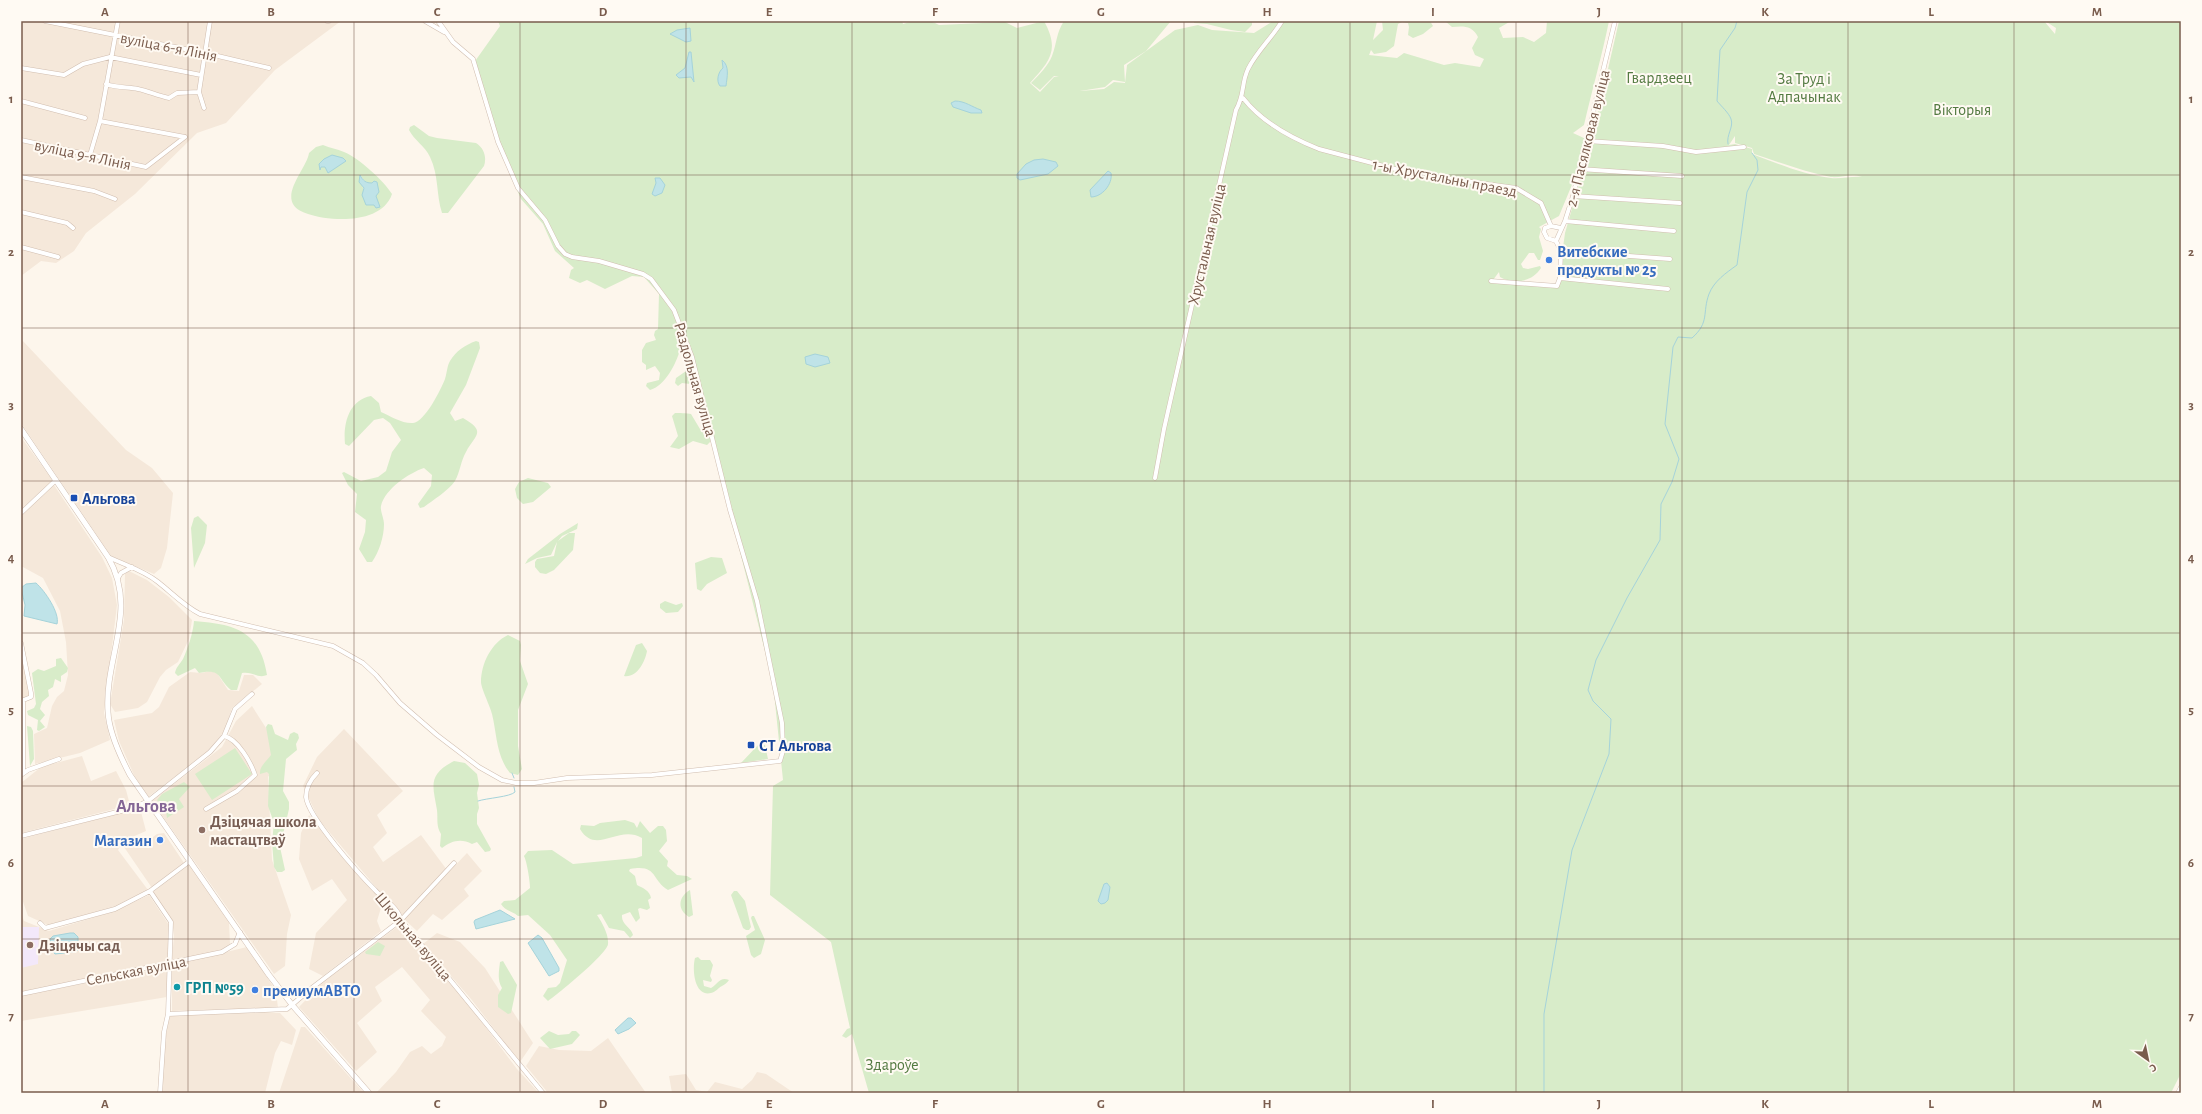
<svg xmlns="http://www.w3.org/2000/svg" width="2202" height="1114" font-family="'Alegreya Sans',sans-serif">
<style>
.residential{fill:#f5e8da}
.education{fill:#f3e8fa}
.green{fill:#d8ecc9;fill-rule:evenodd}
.water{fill:#bfe3e8;stroke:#a5d3da}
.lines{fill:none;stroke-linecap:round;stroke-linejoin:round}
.stream{stroke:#a5d3da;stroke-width:1}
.minor-casing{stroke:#d1beb0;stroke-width:5}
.tertiary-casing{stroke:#d1beb0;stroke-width:6}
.minor{stroke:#fff;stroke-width:4}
.tertiary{stroke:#fff;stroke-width:5}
.grid{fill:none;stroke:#7a5c4d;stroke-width:1;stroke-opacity:0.55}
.shop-dot{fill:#3f7fe0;stroke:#fffaf3;stroke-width:1.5}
.transit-dot{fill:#1a4fb4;stroke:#fffaf3;stroke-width:1.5}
.education-dot{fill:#8d6e63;stroke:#fffaf3;stroke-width:1.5}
.culture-dot{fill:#0f9aa8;stroke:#fffaf3;stroke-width:1.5}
.labels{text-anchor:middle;stroke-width:4;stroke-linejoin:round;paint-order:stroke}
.street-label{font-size:16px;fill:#7a5c4d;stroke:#fffaf3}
.park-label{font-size:16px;fill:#537a41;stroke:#fffaf3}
.shop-label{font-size:16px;font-weight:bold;fill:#366cbe;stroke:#fffaf3;text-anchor:start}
.transit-label{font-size:16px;font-weight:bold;fill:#164399;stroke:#fffaf3;text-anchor:start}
.education-label{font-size:16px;font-weight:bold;fill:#785e54;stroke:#fffaf3;text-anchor:start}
.culture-label{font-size:16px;font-weight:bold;fill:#0d838f;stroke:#fffaf3;text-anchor:start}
.quarter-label{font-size:18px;font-weight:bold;fill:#846695;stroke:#fffaf3}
.neatline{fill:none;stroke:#7a5c4d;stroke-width:1.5}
.grid-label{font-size:13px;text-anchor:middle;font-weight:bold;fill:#7a5c4d}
</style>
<rect width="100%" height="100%" fill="#fdf6ec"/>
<path class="residential" d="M21,21H341L275,70L226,123L197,133L135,194L86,233L74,251L56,263L41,261L21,276Z
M21,339L126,450L152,468L173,493L167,548L161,568L154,574L111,556L21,423Z
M21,437L53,481L21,509Z
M54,485L102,557L112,578L117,605L104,713L110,740L80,753L35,764L34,734L47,728L52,706L57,697L64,691L68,675L66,642L60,611L43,578L21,566V516Z
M129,571L147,580L169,597L192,620L189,639L178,662L166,670L160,677L147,702L138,708L115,712L110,704L124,620L125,574Z
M21,650L30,690L29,696L21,700Z
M215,670L228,690L239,691L244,675H253L262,684L232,708L225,730L210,750L148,797L134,775L119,741L114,720L152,713L159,707L169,687L190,672L201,673Z
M252,706L284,756L268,777L272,860L291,915L287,934L285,966L274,974L152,801L222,747L236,721Z
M344,729L403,791L377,815L387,833L373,847L383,862L421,835L447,870L403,915L386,899L319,820L303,786L317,757Z
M82,756L91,781L116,771L126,790L130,805L21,833V783L41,767Z
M140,808L146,831L123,841L118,850L148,890L118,906L48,925L28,916L21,896V839Z
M309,815L383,901L377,921L381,931L323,976L309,969L316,933L347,900L332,879L312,891L299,859L301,833Z
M164,833L184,863L152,888L124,847L136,839L141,846L157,834Z
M467,853L482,871L464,889L469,896L442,920L433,914L417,931L404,919Z
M190,864L229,922L230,945L222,951L172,960L174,935L172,921L153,892Z
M149,895L169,925L168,962L21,992V913L24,921L49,931L115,911Z
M401,924L469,1005L517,1069L539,1093H376L396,1072L410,1052L422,1046L431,1054L442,1046L446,1037L421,1011L430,1000L402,967L375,987L382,1001L357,1023L377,1052L356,1071L299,1007L322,983Z
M437,933L460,942L485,968L533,1043L520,1062L471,999L423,944Z
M247,947L276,991L278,1008L172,1011V965Z
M167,967V997L21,1021V996Z
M260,1012L280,1013L296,1030L292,1045L281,1041L275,1053L265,1093H162L163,1057L169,1015Z
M301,1027H305L364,1093H279Z
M608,1038L646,1093H548L526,1066L539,1046L559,1050L591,1051Z
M757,1072L766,1074L794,1093H672L669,1076L686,1074L696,1090L707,1092L715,1082L742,1089L752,1080Z"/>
<path class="education" d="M21,927H39L38,964L21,968Z"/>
<path class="green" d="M498,21H902L903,24C914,20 929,19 939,25L1005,22L1017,28L1044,21C1060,50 1050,61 1030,83L1040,92L1054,77L1059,76H1054L1040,90L1031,83C1039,75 1048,66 1052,56C1057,43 1056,33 1064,21H1171L1146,51L1124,65L1125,82L1113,80L1105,87L1080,91L1104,89L1114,82L1125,83L1127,65L1175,30L1198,25L1212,30L1254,33L1273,21H1377L1373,40L1383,30L1382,21H1430L1433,26L1423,34L1413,38L1408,35L1409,27L1408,23L1402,22L1398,24L1394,46L1386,52L1374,54L1371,50L1369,55L1397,58L1404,53L1444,65L1455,63L1480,67L1484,59L1475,55L1472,48L1478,37C1472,25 1463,26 1452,27L1445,21H1511L1499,28L1503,38L1523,37L1534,42L1546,33L1547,21H1609C1602,56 1592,90 1584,125L1573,133L1586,139L1576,175L1559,216L1539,227L1541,229L1539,237L1543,251L1540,260H1538L1534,253H1529L1521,264L1523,268L1528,269L1540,266L1541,268C1532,282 1514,285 1500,277L1499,272L1493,280L1558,284L1565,233L1592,139L1619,21H2044L2055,34L2056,28L2045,21H2181V1073L2171,1093H869L852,1034L846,1038L842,1036L847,1029L850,1028L831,942L770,895L773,786L783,780L773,683L712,440L707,445L693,441L679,449L670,447L678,436L672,416L675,413C678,413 688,413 691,414L700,429L703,428L702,419L703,418L706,421L695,379L690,384L682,383L678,386L675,383L676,378L689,369L694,370L692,362L688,363L683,349L680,350C676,364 665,386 650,390L646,386L647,383L659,380L660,373L655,366L646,370V365L642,362V350L646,343L656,340L654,335L655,331L658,329L659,294L644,277L632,276L605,289L587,280L580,283L569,278L571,270L574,268L555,251L543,224L521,199L499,149L473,64L500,26ZM1735,136V143L1752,148L1754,154C1779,162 1805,172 1831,177C1842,178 1851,173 1862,177C1852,176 1841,179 1831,178C1804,175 1777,163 1752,154V149L1735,144L1729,145Z
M1194,21H1252V25L1245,32L1231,30L1207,24L1194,23Z
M414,125L429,136L437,138L476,143C484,148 487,157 484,166L448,213H442C436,194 439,176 430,157C425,146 414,140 409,130L410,127Z
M323,145C330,148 337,149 344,152C359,158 384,181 392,194C382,224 332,222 308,214C303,212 296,210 293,204C285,189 307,167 309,153L316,147ZM361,176C364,183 369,183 376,184L374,205H370L361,183Z
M476,341L479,342L480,348L466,385L450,413L455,421L463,418C488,432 474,436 466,452C461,460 460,472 455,481C448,491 433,500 424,507L420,508L418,504L431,486L432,475L424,468C409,473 385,489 381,506C380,511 384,518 384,524C384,537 379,552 372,562H367L359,549L365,532L366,520L355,512L357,494L348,485L342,473L344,472L361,481L378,477L386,471L392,452L401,440L390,423L383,418L374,420L349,446L345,444C343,423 349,400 371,396L379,403L381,412C390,416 403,424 413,423C425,422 441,389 445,379C447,373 447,366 450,361C456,351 465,345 476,341Z
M528,478L548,483L551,487L533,502L523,504L517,498L515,489L519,482Z
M198,516L207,525L205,543L194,568L191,528L194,518Z
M578,523L577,529L562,536L558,541L569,533H575L573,550L554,570L546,574L540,573L535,567V562L537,559L554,556L557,542L551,555L537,558L525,564L528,559L560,534Z
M711,557L722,558L727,573L707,584L701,591L697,589L695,563Z
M665,601L676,605L682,603L683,606L678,612L666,613L660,608V604Z
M194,621C235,624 260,631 267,675C258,679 252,671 242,673L237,690H231C217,678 222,668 199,673L195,668L178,676L175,673C176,667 180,664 183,659C188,648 193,633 194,621Z
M508,635L520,641L521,645L520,661L528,684L518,710V746L522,769L518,775L510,773C496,756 497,734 492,714C490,706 481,688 481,682C481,664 491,643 508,635Z
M642,643L647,651C645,662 637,678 624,676L636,645Z
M61,658L68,668L67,672L61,676V682L55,679L53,687L48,690L49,696L42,702L40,709L45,715L40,721L45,727L39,731L37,730L38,720L28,715L27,711L34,708L36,704L32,673L38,669L44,671L56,666V659Z
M268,724L272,725L275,734L288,740L290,734L294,732L298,734L299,738L296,744L297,750L286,759L283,791L289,802V809L280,847L285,870L282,872H277L274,867L272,842L274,823L268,806L269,774L267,772L260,774C259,766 267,761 271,755L266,727Z
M27,726L31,727L33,731L34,759L30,766Z
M759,744L765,745L768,759L741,763Z
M235,748L252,774L212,800L195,774Z
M454,761L465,763L477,774L479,785L477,793L479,808L477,814V824L491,849L490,851L485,852L477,842L472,844C461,838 451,841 442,848L440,846L441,834C436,826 438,820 437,810C433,786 427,775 454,761Z
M184,782L190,787L179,799L184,807L167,818L166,811L157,800L162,794Z
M625,820L634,823L637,828L640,821L650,833L658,826H663L666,830L667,841L659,851L668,861L667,866L677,875L687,876L692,879L668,890C651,880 658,864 630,869L629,871L635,876L637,885C643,888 650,891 651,898L648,900L650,908L647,910L640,908L638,909L640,918L636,922L630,912L622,915C621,925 631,927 633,935L630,938L624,931L609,928L601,914L597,915C602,922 609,935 608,944C608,953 558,994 548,1001L543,996L548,988L556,987L560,983L567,960L550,935L528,915L518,916C512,911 505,911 501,904L504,901L515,900L530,888C530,881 527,862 524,856L528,851L552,850L573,864L636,858L642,856V838C618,824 596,856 580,829L581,825L594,826L600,823Z
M690,890L693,915L689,917C676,909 679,896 690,890Z
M734,891H737L745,901L751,927L749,930H746L743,928L731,895Z
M752,916H754L765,940L761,954L754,958L751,955L746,936L755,930L751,918Z
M378,942L385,946L380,956L366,954L365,952Z
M698,957L701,960H710L713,965L710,976L712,980L711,982L703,980L704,986L711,988C718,984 720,976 729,980C727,983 725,984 722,986C718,988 716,992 711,993C694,997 692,969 695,958Z
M503,961L517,985L511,1013L508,1014L498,1007V995L502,988C497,980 499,971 500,962Z
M549,1031L558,1035L569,1034L572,1031H576L580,1035L572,1044L550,1049L540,1038Z"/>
<path class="water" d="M690,28L691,41L686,42L670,34L677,30Z
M689,52H691L694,82L691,77L679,78L676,75L685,68Z
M722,60C730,66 727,77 726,86H720C716,81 718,72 723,68Z
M955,101C965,101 972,107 981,110L982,113H971L953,107L951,103Z
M332,155L343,158L346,161L328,173L325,167H321L320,170L319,164L324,159Z
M1034,160L1043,159L1056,162L1058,166L1048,174L1020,180L1017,178V174L1026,164Z
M1108,171L1111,173C1113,184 1102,197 1091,197L1090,190Z
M360,175C363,181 366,183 372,183L374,181L377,182L379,192L376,196L380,207L376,208L374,205H366L362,195L364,188L359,182Z
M655,178H660L665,185L662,193L655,196L652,194L656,183Z
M815,354L828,357L830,363L815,367L806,364L805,357Z
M36,583C45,591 60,613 57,624L24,616L25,605L21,588L26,584Z
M1107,883L1110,887L1108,900L1105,903L1101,904L1098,901L1104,884Z
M500,910L515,919L476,929L474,922L475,920Z
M70,933H74L78,937V950L74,952L55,954L53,952L50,939L53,936Z
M538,935L542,938L559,968V971L549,976L528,943Z
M628,1018H631L636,1023L629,1029L618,1034L615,1030Z"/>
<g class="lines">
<path class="stream" d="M1728,144C1726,135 1734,127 1731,119C1729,113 1721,106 1717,101L1720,50L1735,28L1737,21
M512,773L514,778
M478,801C487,798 510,797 515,792L514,787
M1544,1093V1014L1572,850L1609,754L1611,719L1593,701L1588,690L1596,660L1627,598L1660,540L1661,504L1672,482L1679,459L1665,424L1673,347L1678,337L1692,338C1710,322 1702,313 1709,294C1714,281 1726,273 1737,265L1747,192L1758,170L1757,160L1752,153"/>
<defs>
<path id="minor" d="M45,21L205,53L269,68
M327,21H329
M425,21L444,32
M21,68L64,75L83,64L110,57L201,75
M106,84C117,88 127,87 138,89C148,91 158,96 169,98L177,93L199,92
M1243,98C1261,121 1291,138 1319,149L1414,174L1516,188L1541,203L1551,226
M21,101L85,118
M204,108L199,92L210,21
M100,121L185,137
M21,140L146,167L185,137
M1587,141L1663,146L1696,152L1744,147
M90,155L100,121L118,21
M1580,169L1682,176
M21,177L94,191L115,199
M1573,196L1680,203
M21,212L67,223L73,228
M1565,221L1674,231
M1556,241L1547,238L1544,232L1545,228L1551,226L1561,228
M21,247L58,257
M1561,251L1556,241L1565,221L1573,196L1615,21
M1561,251L1670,259
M1560,278L1561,251
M1491,281L1557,286L1560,278L1668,289
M1155,478L1164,429L1236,110C1245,94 1241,84 1248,69C1257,51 1272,38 1282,21
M21,513L56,480
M108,557C125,565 143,570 158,582C172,593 184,606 200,614L333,646L363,663L376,675L400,703L437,735L479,767L502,780L516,783H534L567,778L652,775L780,761L783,751L782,723L757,601L730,510L692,357L674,310L651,279L643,274L599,261L572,257L565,254L558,246L545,220L518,188L498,142L473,59L453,42L438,21
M118,578L121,573L132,567
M21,643L31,693V697L21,701
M23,701V773
M317,773C310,780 306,787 306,797C308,817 359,874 375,890C383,899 398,907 401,920L543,1093
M21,775L28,770L59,759
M206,809L237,791L255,775C251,763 238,739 224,736
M21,836L133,808L148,801L210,752L224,736L235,709L252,694
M150,891L171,922L168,1014
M40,923L45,928L115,909L150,891L190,861
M21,994L222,952L235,944L240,932
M160,1093L164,1032L168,1014L287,1009L313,987L401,920L454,863
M2178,1093L2181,1087"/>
<path id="tertiary" d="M21,429L108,557C139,610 104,657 108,712C109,733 120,756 130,775L269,975L293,1006L369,1093"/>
</defs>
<use href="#minor" class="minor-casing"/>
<use href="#tertiary" class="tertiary-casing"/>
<use href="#minor" class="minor"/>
<use href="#tertiary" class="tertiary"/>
</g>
<path class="grid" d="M188,21V1093M354,21V1093M520,21V1093M686,21V1093M852,21V1093M1018,21V1093M1184,21V1093M1350,21V1093M1516,21V1093M1682,21V1093M1848,21V1093M2014,21V1093M21,175H2181M21,328H2181M21,481H2181M21,633H2181M21,786H2181M21,939H2181"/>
<g class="shop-dot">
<circle cx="1549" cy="260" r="4"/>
<circle cx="160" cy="840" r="4"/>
<circle cx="255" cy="990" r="4"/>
</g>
<g class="transit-dot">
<rect x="70" y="494" width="8" height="8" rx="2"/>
<rect x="747" y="741" width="8" height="8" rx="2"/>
</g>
<g class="education-dot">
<circle cx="202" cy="830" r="4"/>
<circle cx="30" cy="945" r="4"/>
</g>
<circle class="culture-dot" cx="177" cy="987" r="4"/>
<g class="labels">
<g class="street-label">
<text transform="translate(169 46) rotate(11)" y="6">вуліца 6-я Лінія</text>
<text transform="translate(1587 138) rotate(-76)" y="6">2-я Пасялковая вуліца</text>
<text transform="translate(83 154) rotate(12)" y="6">вуліца 9-я Лінія</text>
<text transform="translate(1445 177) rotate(11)" y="6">1-ы Хрустальны праезд</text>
<text transform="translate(1206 244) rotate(-77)" y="6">Хрустальная вуліца</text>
<text transform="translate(696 379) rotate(74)" y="6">Раздольная вуліца</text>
<text transform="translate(414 936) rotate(50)" y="6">Школьная вуліца</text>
<text transform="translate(136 970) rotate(-11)" y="6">Сельская вуліца</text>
</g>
<g class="park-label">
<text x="1659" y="83">Гвардзеец</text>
<text x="1804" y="84">За Труд і<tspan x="1804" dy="18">Адпачынак</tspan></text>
<text x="1962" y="115">Вікторыя</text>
<text x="892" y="1070">Здароўе</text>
</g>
<g class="shop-label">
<text x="1557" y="257">Витебские<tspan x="1557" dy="18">продукты № 25</tspan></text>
<text x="152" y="846" text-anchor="end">Магазин</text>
<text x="263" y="996">премиумАВТО</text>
</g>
<g class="transit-label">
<text x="82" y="504">Альгова</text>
<text x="759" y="751">СТ Альгова</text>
</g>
<g class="education-label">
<text x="210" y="827">Дзіцячая школа<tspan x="210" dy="18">мастацтваў</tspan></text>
<text x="38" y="951">Дзіцячы сад</text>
</g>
<g class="culture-label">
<text x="185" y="993">ГРП №59</text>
</g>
<g class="quarter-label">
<text x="146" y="812">Альгова</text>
</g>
</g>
<rect width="2202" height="1114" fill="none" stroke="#fffaf3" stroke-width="44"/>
<g transform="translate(2148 1060) rotate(147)" stroke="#fffaf3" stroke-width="3" paint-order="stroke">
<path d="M0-3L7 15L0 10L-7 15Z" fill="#7a5c4d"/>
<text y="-6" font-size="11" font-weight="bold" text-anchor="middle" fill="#7a5c4d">С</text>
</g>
<rect x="22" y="22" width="2158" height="1070" class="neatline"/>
<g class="grid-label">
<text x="105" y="16">A</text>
<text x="271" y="16">B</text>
<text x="437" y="16">C</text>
<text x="603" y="16">D</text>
<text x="769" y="16">E</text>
<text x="935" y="16">F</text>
<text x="1101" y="16">G</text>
<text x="1267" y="16">H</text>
<text x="1433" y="16">I</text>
<text x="1599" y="16">J</text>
<text x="1765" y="16">K</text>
<text x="1931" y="16">L</text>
<text x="2097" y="16">M</text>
<text x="11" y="103">1</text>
<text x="2191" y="103">1</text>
<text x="11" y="256">2</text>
<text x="2191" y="256">2</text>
<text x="11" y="409">3</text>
<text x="2191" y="409">3</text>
<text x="11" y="562">4</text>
<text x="2191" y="562">4</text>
<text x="11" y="714">5</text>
<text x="2191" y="714">5</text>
<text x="11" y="867">6</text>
<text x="2191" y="867">6</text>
<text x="11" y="1020">7</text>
<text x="2191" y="1020">7</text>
<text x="105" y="1108">A</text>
<text x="271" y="1108">B</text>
<text x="437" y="1108">C</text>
<text x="603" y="1108">D</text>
<text x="769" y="1108">E</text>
<text x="935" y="1108">F</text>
<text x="1101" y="1108">G</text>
<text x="1267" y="1108">H</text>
<text x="1433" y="1108">I</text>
<text x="1599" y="1108">J</text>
<text x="1765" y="1108">K</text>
<text x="1931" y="1108">L</text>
<text x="2097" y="1108">M</text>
</g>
</svg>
